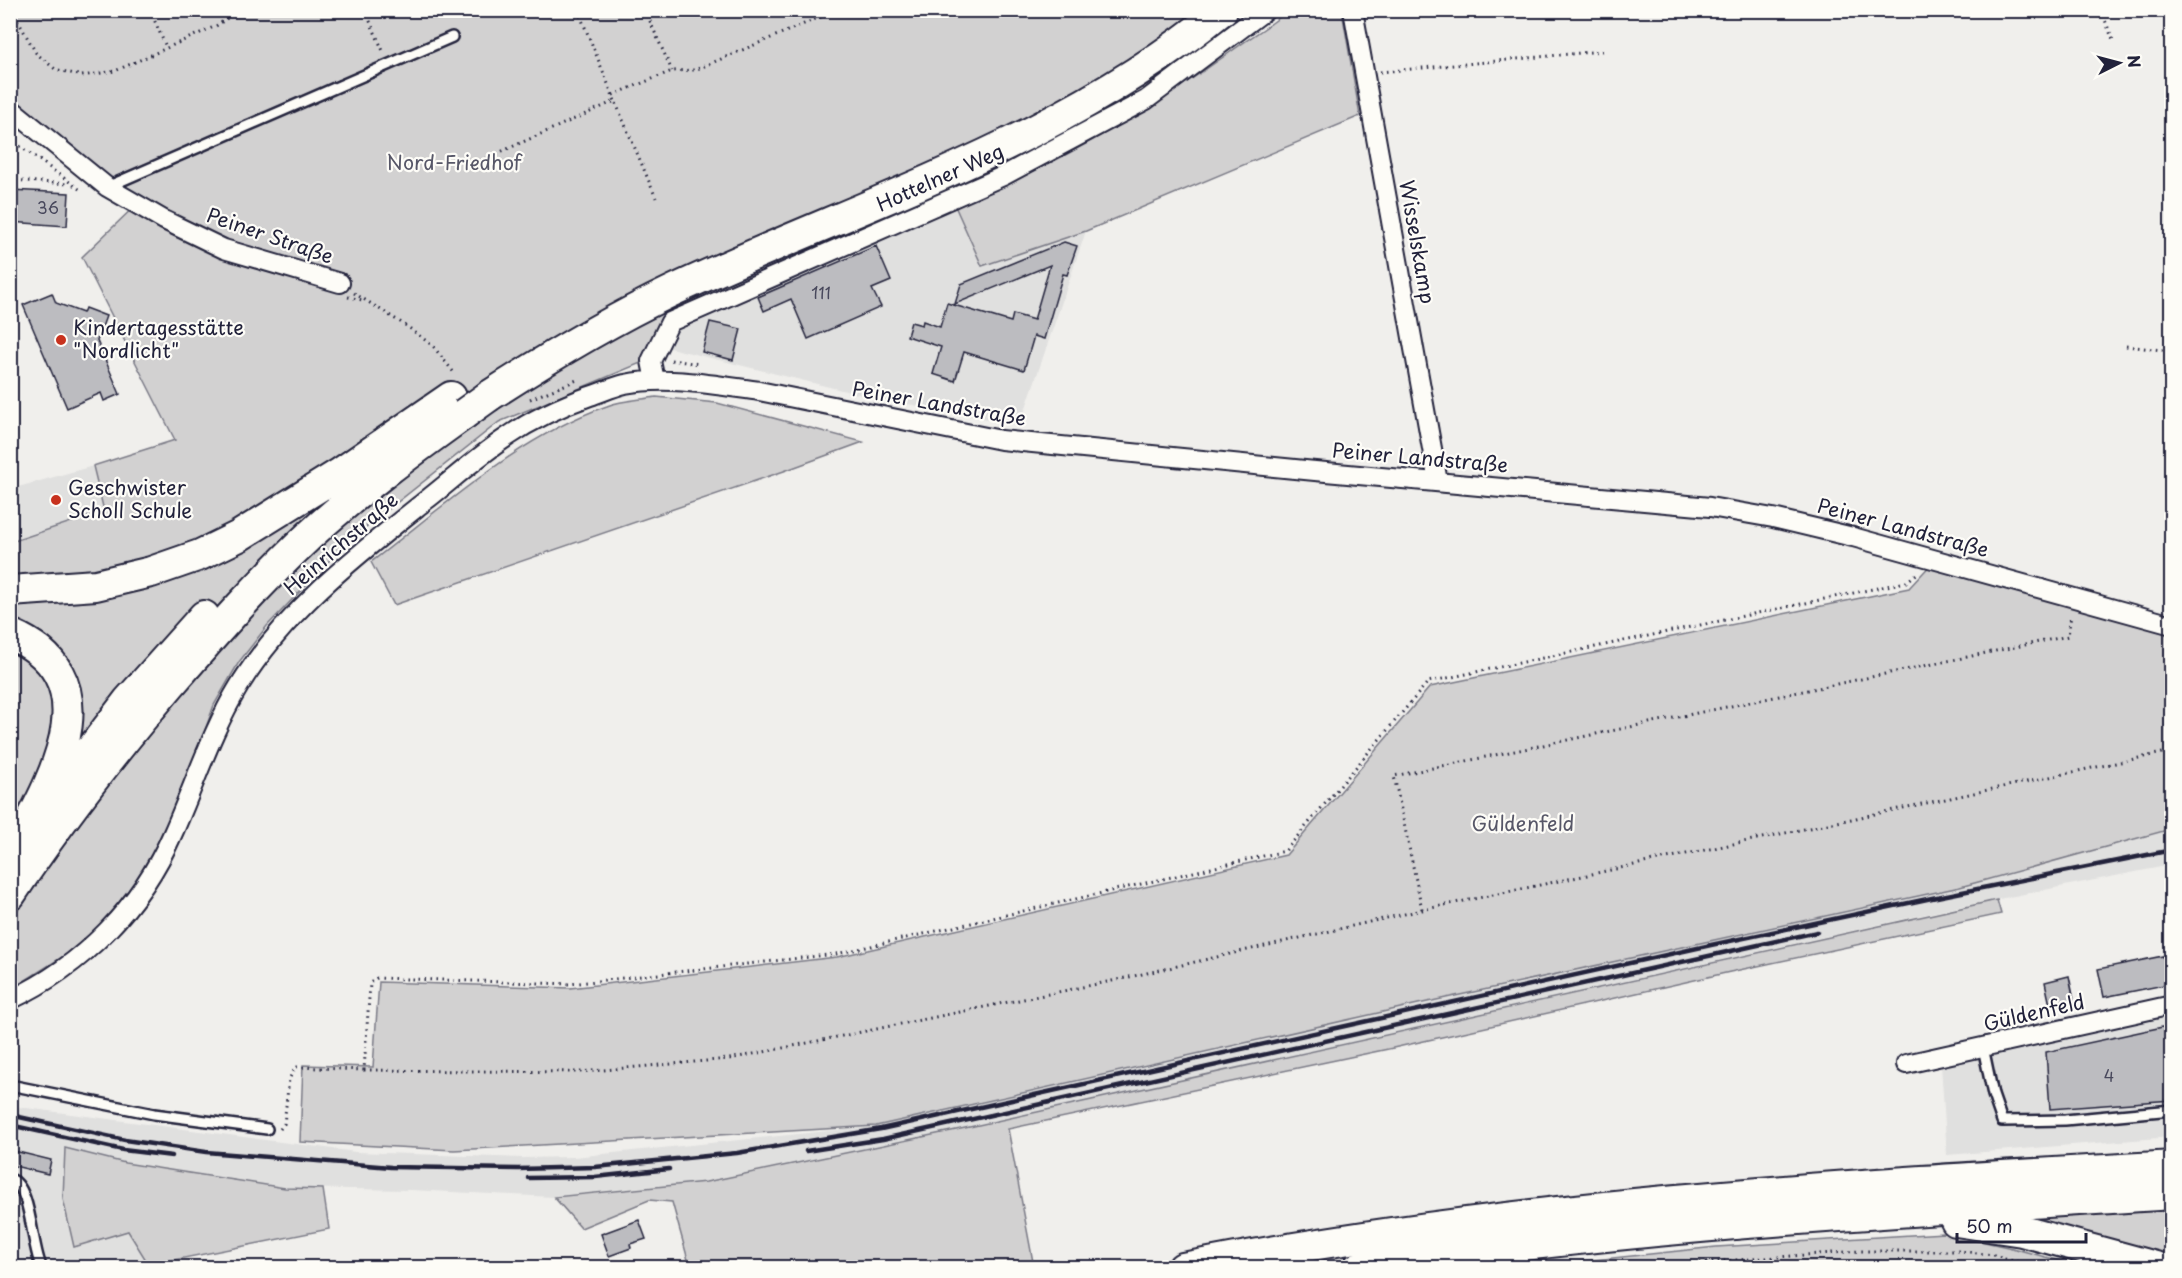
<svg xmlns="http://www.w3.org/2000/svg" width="2182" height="1278" font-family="'Playpen Sans',sans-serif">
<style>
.built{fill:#e0e0df}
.green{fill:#d2d1d1;stroke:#7a7a86;stroke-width:1.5}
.building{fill:#bcbcc0;stroke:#22223b;stroke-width:1.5}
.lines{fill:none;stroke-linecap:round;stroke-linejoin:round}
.service-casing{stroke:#22223b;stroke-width:14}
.minor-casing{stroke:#22223b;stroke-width:22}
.trunk-casing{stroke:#22223b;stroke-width:34}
.path{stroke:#22223b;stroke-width:3;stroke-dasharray:1.5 4.5;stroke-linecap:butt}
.service{stroke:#fdfcf7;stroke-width:9}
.minor{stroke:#fdfcf7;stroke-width:18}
.trunk{stroke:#fdfcf7;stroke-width:30}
.rail{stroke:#22223b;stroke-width:4.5}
.trunk-bridge-casing{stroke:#22223b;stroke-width:34;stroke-linecap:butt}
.trunk-bridge{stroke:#fdfcf7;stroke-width:30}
.poi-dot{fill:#c8321e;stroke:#fdfcf7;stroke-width:2}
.labels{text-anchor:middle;stroke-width:4.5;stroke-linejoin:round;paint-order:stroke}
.number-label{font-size:16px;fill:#48485c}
.park-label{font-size:20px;fill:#575768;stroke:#fdfcf7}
.street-label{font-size:20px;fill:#22223b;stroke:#fdfcf7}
.poi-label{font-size:20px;fill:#22223b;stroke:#fdfcf7;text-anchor:start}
</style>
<rect width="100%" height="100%" fill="#f0efec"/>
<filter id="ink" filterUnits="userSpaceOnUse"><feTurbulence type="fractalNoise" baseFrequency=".0167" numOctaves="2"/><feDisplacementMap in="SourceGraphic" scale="12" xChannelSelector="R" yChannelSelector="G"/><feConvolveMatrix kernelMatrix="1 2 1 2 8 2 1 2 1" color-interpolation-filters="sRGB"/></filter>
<g filter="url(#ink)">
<path class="built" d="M955,206L982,266L1086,231L1020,425L870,397L666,347L673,330Z
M93,466L105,510L11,542V489Z
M2171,829V865L1963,906L956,1130L706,1182L554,1197L411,1190L285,1188L125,1163L65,1148L74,1247L128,1230L150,1267L11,1268V1106L356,1152L522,1158L574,1157L876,1126L1418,1004L1960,887Z
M2171,1012V1137L1947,1155L1941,1065Z"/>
<path class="green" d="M11,11H1256L1177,72L1001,172L666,319L648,360L499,422L347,542L267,626L239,662L214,705L172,822L151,862L122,900L96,929L67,954L21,983L11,987V542L104,511L93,466L175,440L82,257L141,200L109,184L11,100Z
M1288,11H1342L1360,116L1086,231L982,266L955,206C1052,168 1144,114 1229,53C1248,39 1269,26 1288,11Z
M656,397L717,403L863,442L784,471L394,605L371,562C443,507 520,436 607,406C622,400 640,400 656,397Z
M1935,560L2171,622V829L1960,887L1418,1004L876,1126L454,1150L300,1142L303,1065L373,1067L379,982L570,988L837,957L1286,855L1430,687L1909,588Z
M1997,900L2001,914L1730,972L1393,1048L1008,1129L1034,1267H690L672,1202L649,1200L581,1228L554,1197L706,1182L956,1130Z
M65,1148L125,1163L285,1188L323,1189L329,1229L149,1265L128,1231L74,1247L63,1199Z
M2171,1205V1255L2028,1218Z
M1944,1233L2012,1248L2082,1267L1519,1268L1716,1247Z"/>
<path class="building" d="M10,190L69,193L67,226L10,222Z
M1064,242L1077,246L1067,275L1063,274L1044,339L1034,336L1024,370L964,352L955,381L933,374L941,347L907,336L911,322L922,325L923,321L940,327L947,303L1011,322L1013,314L1034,320L1050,265L955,304L961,284Z
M876,246L891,281L872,289L881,307L808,339L791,299L764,311L758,297Z
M52,293L56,303L83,313L85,308L106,316L97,341L120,394L104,401L101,393L67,408L23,305Z
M710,322L741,329L733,360L702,352Z
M2163,956L2169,984L2104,997L2098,969Z
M2069,976L2075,1005L2051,1010L2045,982Z
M2172,1025V1100L2050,1109L2046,1052Z
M10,1150L51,1160L48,1174L10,1165Z
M639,1220L646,1239L630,1244L631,1248L609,1256L601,1234Z"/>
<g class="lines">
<defs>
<path id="service" d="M107,187L452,37
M1983,1047L1993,1095L2002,1121L2065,1120L2172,1110
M10,1085L154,1114L267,1129
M10,1179C32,1185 31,1248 42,1268"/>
<path id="minor" d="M1353,10L1438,482
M10,108L107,187L164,220L224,249L340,283
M655,381L651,361L670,322L1003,176L1146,100L1266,10
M10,1000C83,966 141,906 173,833C195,784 211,732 239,686C286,610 356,556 425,501C452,480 478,456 507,437C533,419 561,406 590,396C602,392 613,387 625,384C668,376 715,385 759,391L1001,440L1315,471L1710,507L1773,518L1853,537L2172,625
M1906,1064L2172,1005"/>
<path id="trunk" d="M489,396C548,358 607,322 670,292C857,204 1060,144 1222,10
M337,485L392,440
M10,591L96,585L151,572L200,555L239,536L339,474L451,397
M10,634C116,679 50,784 14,853
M39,818L128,701L204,616
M10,895C59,821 113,752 170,685C215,633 260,582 310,535C358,491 411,452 464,414
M1956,1221L2022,1231L2159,1268
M1183,1268C1508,1204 1841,1185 2172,1166
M1358,1268C1627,1225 1900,1212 2172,1194"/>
</defs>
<use href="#service" class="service-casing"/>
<use href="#minor" class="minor-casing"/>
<use href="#trunk" class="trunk-casing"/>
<path class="path" d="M12,10L36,53L55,69L82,76L115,71L216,26L239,10
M150,10L166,47
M365,10L384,53
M578,10L615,101
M645,10L672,71
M2101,10L2113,40
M1380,72L1602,51
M613,95L672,71L695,70L837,10
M10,139L82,191
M480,161L615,101L656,198
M10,180L69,184
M354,293L408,327L433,346L455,374
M348,297L362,300
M2126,346L2162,350L2172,346
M671,360L700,364
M530,399L577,380
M1422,909L1394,776L2068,636L2071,615
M364,1070L580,1072L729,1059L1112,981L1422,910L2172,751
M280,1129L284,1124L289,1079L296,1067L364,1070L370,983L377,978L570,984L836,954L1285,851L1428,682L1906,582L1918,573
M1628,1268L1860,1251H1960L1994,1255L2040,1268"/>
<use href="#service" class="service"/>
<use href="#minor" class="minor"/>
<use href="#trunk" class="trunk"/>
<path class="rail" d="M10,1115L125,1140L206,1152L391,1167L518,1169L595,1167L737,1153L881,1129L1711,945L1932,898L2172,850
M10,1125L123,1150L172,1156
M806,1151L883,1139L1817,932
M528,1178L595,1177L669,1169"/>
<defs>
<path id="trunk-bridge" d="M464,414L489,396"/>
</defs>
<use href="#trunk-bridge" class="trunk-bridge-casing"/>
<use href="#trunk-bridge" class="trunk-bridge"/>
</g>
</g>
<g class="poi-dot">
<circle cx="61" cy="340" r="6"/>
<circle cx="56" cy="500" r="6"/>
</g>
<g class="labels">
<g class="number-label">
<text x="48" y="214">36</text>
<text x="821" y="299">111</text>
<text x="2109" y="1082">4</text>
</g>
<g class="park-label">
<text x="454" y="170">Nord-Friedhof</text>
<text x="1523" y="831">Güldenfeld</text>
</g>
<g class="street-label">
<text transform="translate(940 178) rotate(-24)" y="7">Hottelner Weg</text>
<text transform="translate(270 236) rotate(19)" y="7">Peiner Straße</text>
<text transform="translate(1417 242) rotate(80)" y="7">Wisselskamp</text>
<text transform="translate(939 404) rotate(10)" y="7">Peiner Landstraße</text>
<text transform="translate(1420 458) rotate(5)" y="7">Peiner Landstraße</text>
<text transform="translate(1903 528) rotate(15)" y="7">Peiner Landstraße</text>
<text transform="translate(341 544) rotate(-41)" y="7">Heinrichstraße</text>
<text transform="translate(2034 1013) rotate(-13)" y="7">Güldenfeld</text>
</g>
<g class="poi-label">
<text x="73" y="335">Kindertagesstätte<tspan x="73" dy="23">"Nordlicht"</tspan></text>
<text x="68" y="495">Geschwister<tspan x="68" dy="23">Scholl Schule</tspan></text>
</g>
</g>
<rect width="2182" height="1278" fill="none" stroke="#fdfcf7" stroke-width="36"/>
<rect x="18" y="18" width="2146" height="1242" fill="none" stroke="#22223b" stroke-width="2" filter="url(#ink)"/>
<g transform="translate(2119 63) rotate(84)" stroke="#fdfcf7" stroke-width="4.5" paint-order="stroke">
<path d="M0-4.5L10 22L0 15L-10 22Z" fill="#22223b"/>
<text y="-9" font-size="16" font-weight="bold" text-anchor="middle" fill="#22223b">N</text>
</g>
<path d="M1957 1233v9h129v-9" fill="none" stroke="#22223b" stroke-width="3"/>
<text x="1966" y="1233" font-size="18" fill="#22223b" stroke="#fdfcf7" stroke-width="4.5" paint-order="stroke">50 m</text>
</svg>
